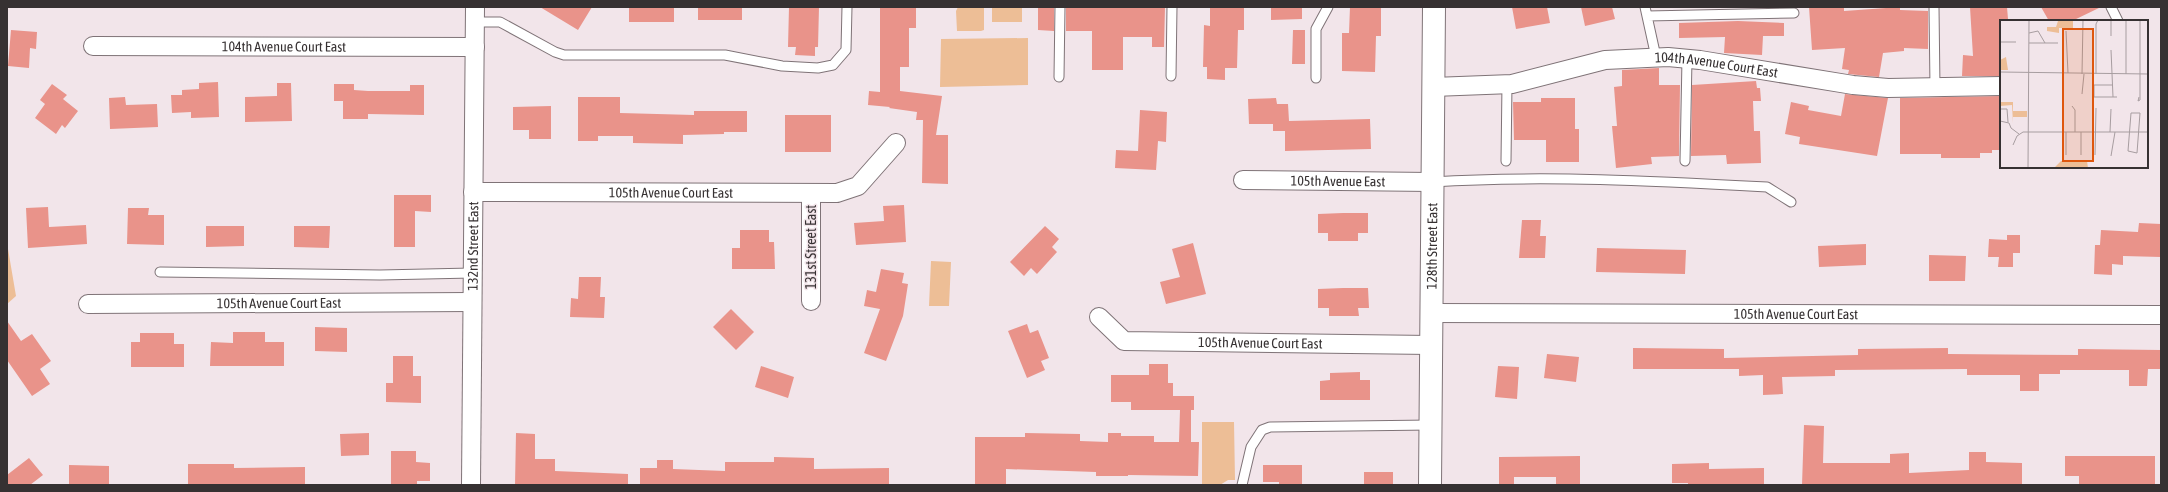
<svg xmlns="http://www.w3.org/2000/svg" width="2168" height="492" font-family="'Asap Condensed',sans-serif">
<style>
.green{fill:#edbe96}
.building{fill:#e9938a}
.lines{fill:none;stroke-linecap:round;stroke-linejoin:round}
.service-casing{stroke:#7f7377;stroke-width:11}
.minor-casing{stroke:#7f7377;stroke-width:20}
.tertiary-casing{stroke:#7f7377;stroke-width:24}
.service{stroke:#fff;stroke-width:9}
.minor{stroke:#fff;stroke-width:18}
.tertiary{stroke:#fff;stroke-width:22}
.labels{text-anchor:middle;stroke-width:3;stroke-linejoin:round;paint-order:stroke}
.street-label{font-size:14px;fill:#363132;stroke:#f2e5ea}
.inset-road{fill:none;stroke:#a79da0;stroke-width:1}
.view{fill:#df570e;fill-opacity:0.15;stroke:#df570e;stroke-width:2}
.inset-edge{fill:none;stroke:#363132;stroke-width:2}
</style>
<rect width="100%" height="100%" fill="#f2e5ea"/>
<path class="green" d="M958,7L984,8V30L981,31H957L956,11Z
M992,7H1022V22H992Z
M1028,38V85L940,87L941,39Z
M7,243L16,296L7,304Z
M931,261L951,262L949,306H929Z
M1202,422H1234L1235,480H1228L1220,485H1202Z"/>
<path class="building" d="M540,7H592L578,30Z
M629,7H674V22H629Z
M698,7H742V20H698Z
M789,7H819L818,47H815V56L795,55L796,47H788Z
M880,7H916V28H909V67H900V91L942,96L936,135H948V184L922,183L923,120H916L917,112L889,108L890,107L868,105L869,91L880,92Z
M1038,7H1054V31L1038,30Z
M1066,7H1165L1164,47H1152V37H1123V70H1092V31H1066Z
M1210,7H1244V30H1238L1237,68H1225V80L1207,79V67H1203L1204,25L1210,26Z
M1271,7H1302V19L1271,20Z
M1350,7H1381V36H1376L1375,72L1342,71V33H1349Z
M1512,7H1547L1550,23L1516,29Z
M1581,7H1612L1615,19L1585,26Z
M1809,7H1844V11L1900,7V10L1928,11V49L1904,48V51L1883,53L1879,77L1848,74L1849,70L1842,69L1845,48L1812,50Z
M1970,7H2007L2008,19L2001,21L2000,76H1962L1963,55L1973,56Z
M2041,7H2101L2072,21H2049Z
M1738,21L1784,23V36H1763L1762,55L1724,53L1725,37L1679,38V23Z
M11,30L37,32L36,49L30,48L29,68L8,66Z
M1293,30H1305V64H1292Z
M1659,68V85H1680L1679,156L1651,157L1652,164L1616,168L1612,126H1617L1614,87L1622,86V70Z
M1756,81L1757,88H1760L1761,101H1753L1754,131H1760L1761,163L1727,164L1726,155L1691,156L1692,85Z
M218,82L219,117L191,118V112L172,113L171,95H182V90L199,89V83Z
M277,83H291L292,121L245,122V97L277,96Z
M52,84L67,95L63,99L78,111L65,128L62,125L56,134L35,118L45,104L40,100Z
M334,84H354V90L368,91H410V85H424V115L368,114V119H343V101H334Z
M1845,94L1888,98L1877,156L1799,144L1800,137L1785,134L1791,102L1809,106L1808,110L1841,116Z
M2001,96V150H1992V153H1980V158H1941V154H1900V98Z
M125,97L126,105L157,104L158,127L110,129L109,98Z
M578,97H620V113L694,115V111H747V132H724V134L683,135V144L633,143V136H598V141H578Z
M1276,98L1277,104H1288L1289,121L1370,119L1371,149L1285,151V131H1273V124H1249L1248,99Z
M1541,98H1575V129H1579V162H1546V140H1514L1513,102H1541Z
M551,106V139H529V130H513V107Z
M1140,110L1167,112L1166,142L1158,141L1156,170L1115,168L1116,150L1138,151Z
M785,115H831V152H785Z
M394,195H431V212L415,211V247H394Z
M904,205L906,242L856,245L854,223L884,221L883,206Z
M48,207L49,227L86,225L87,244L28,248L26,208Z
M128,208H149L148,215H164V245L127,244Z
M1343,213H1368V233H1358V241H1328V233H1318V214Z
M1522,220H1541L1540,236H1546L1545,258H1519Z
M2139,223L2161,224V257L2123,256V265L2112,264V275L2094,274L2095,245H2100L2101,230L2138,232Z
M206,226H244V246L206,247Z
M294,226H330L329,248L294,247Z
M1045,226L1059,239L1052,247L1057,252L1037,274L1031,268L1024,276L1010,262Z
M740,230H769V242H774L775,269H732V248H740Z
M2007,235H2020V253H2013V267H1998L1999,257H1988L1989,239L2007,240Z
M1193,243L1206,294L1166,304L1160,282L1180,277L1172,249Z
M1866,244V265L1819,267L1818,246Z
M1597,248L1686,250L1685,274L1596,272Z
M1929,255L1966,256L1965,281H1929Z
M881,269L904,273L902,283L908,284L903,316L886,361L864,353L880,309L864,306L867,290L876,292Z
M579,277H601L600,297H605L604,318L570,317L571,298L578,299Z
M1343,288H1368L1369,308H1358L1359,316H1329V308H1318V289Z
M731,309L754,332L736,350L713,327Z
M7,321L21,341L32,334L51,361L40,369L50,384L32,396L7,360Z
M1027,324L1030,333L1038,330L1049,358L1041,361L1045,370L1027,378L1008,331Z
M315,327L347,328V352L315,351Z
M233,332H265V342H284V366H210L211,342L233,343Z
M140,333H174V344H184V367H131V342H140Z
M1633,348L1724,349V358L1858,355V349L1948,348V354L2078,355V349L2161,350V369H2148L2147,386H2129V370H2060V374H2039V391H2020V375H1967V369L1835,370V376L1782,377L1783,394L1763,395V375L1739,376V369H1633Z
M1547,354L1579,357L1576,382L1544,378Z
M393,356H413V376H421V403L386,402V383H393Z
M1149,364H1168V383H1173V396H1194V410H1191V442H1199L1198,476L1128,475V476H1096V472L1006,469V485H975V437H1025V433L1080,434V441L1108,442V433H1121V436H1154V442H1179L1180,410H1131V402H1111V375H1149Z
M761,366L794,377L788,398L755,387Z
M1498,366L1519,367L1517,399L1495,397Z
M1360,372V380H1370V400H1320V381L1330,380V373Z
M1804,425L1824,426L1823,463H1890V454L1909,453V473L1969,470V452H1986V462L2022,463V485H1802Z
M369,433V455L341,456L340,434Z
M516,433L535,434V459H555V471L628,474V485H515Z
M391,451H416V462L430,463V481H417V485H391Z
M1580,456V485H1556V477H1514V485H1499V457Z
M2065,456H2155V485H2079V476H2065Z
M774,457L814,458V469L889,468V485H640V468H657V460H673V469L725,471V462H774Z
M29,458L43,475L30,485H7V475Z
M1709,463V469L1764,468V485H1688V483H1672V464Z
M188,464H234V468L305,467V485H188Z
M69,465L109,466V485H69Z
M1263,465H1302V485H1279V482H1263Z
M1364,472H1393V485H1364Z"/>
<g class="lines">
<defs>
<path id="service" d="M1645,7L1656,57
M1934,7L1935,88
M2111,7L2118,21
M1647,16L1794,13
M475,22H500L555,52L564,55H725L782,66L818,68L833,65L846,50L847,7
M1171,76L1172,7
M1059,77L1060,7
M1316,78V29L1328,7
M1506,161L1507,84
M1685,161L1687,59
M1432,182C1544,175 1656,181 1767,187L1791,202
M160,272L380,275L472,273
M1242,485L1251,447L1262,430L1270,427L1431,425"/>
<g id="minor">
<path id="s1" d="M93,46L475,47"/>
<path id="s2" d="M1433,87L1512,84L1605,60L1668,57L1700,60L1853,85L1888,88L2001,86"/>
<path id="s3" d="M1243,180L1432,182"/>
<path id="s4" d="M473,192L837,193L858,186L896,143"/>
<path d="M811,301V193"/>
<path id="s5" d="M88,304L471,302"/>
<path id="s6" d="M1431,313L2161,315"/>
<path id="s7" d="M1099,317L1124,341L1431,345"/>
<path id="s8" d="M471,485L475,7"/>
</g>
<g id="tertiary">
<path id="s9" d="M1430,485L1434,7"/>
</g>
</defs>
<use href="#service" class="service-casing"/>
<use href="#minor" class="minor-casing"/>
<use href="#tertiary" class="tertiary-casing"/>
<use href="#service" class="service"/>
<use href="#minor" class="minor"/>
<use href="#tertiary" class="tertiary"/>
</g>
<g class="labels">
<g class="street-label">
<text dy="5" stroke="none"><textPath href="#s1" startOffset="191">104th Avenue Court East</textPath></text>
<text dy="5" stroke="none"><textPath href="#s2" startOffset="287">104th Avenue Court East</textPath></text>
<text dy="5" stroke="none"><textPath href="#s3" startOffset="95">105th Avenue East</textPath></text>
<text dy="5" stroke="none"><textPath href="#s4" startOffset="198">105th Avenue Court East</textPath></text>
<text dy="5" stroke="none"><textPath href="#s8" startOffset="239">132nd Street East</textPath></text>
<text dy="5" stroke="none"><textPath href="#s9" startOffset="239">128th Street East</textPath></text>
<text transform="translate(811 247) rotate(-90)" y="5">131st Street East</text>
<text dy="5" stroke="none"><textPath href="#s5" startOffset="191">105th Avenue Court East</textPath></text>
<text dy="5" stroke="none"><textPath href="#s6" startOffset="365">105th Avenue Court East</textPath></text>
<text dy="5" stroke="none"><textPath href="#s7" startOffset="171">105th Avenue Court East</textPath></text>
</g>
</g>
<g transform="translate(2000 20)">
<rect width="148" height="148" fill="#f2e5ea"/>
<path d="M58,1H73V8H59V13L47,11V7H56ZM6,37L8,50H0V40ZM0,82H13V91H27V97H13V103L12,85L0,86ZM81,140L87,141L88,148L55,147L61,141Z" fill="#edbe96"/>
<path class="inset-road" d="M111,0V16M66,11L68,53M29,13L38,11L45,23M0,22H16M29,23H58M111,30L113,77M0,52L148,54M82,54L83,0M96,54V4L98,0M126,54V0M113,65H94V77H117M82,74L84,54M139,77L138,81L140,80V0M72,86L75,90V112M0,89H7L8,102M131,93H140L137,133L128,131ZM0,101L9,103L11,108L19,114M81,112V135M110,112L111,89M13,125L17,116L23,112H148M66,135V112M95,135L96,88M111,136L115,112M28,148L29,0"/>
<path class="view" d="M63,9H93V141H63Z"/>
<rect width="148" height="148" class="inset-edge"/>
</g>
<rect width="2168" height="492" fill="none" stroke="#363132" stroke-width="16"/>
</svg>
